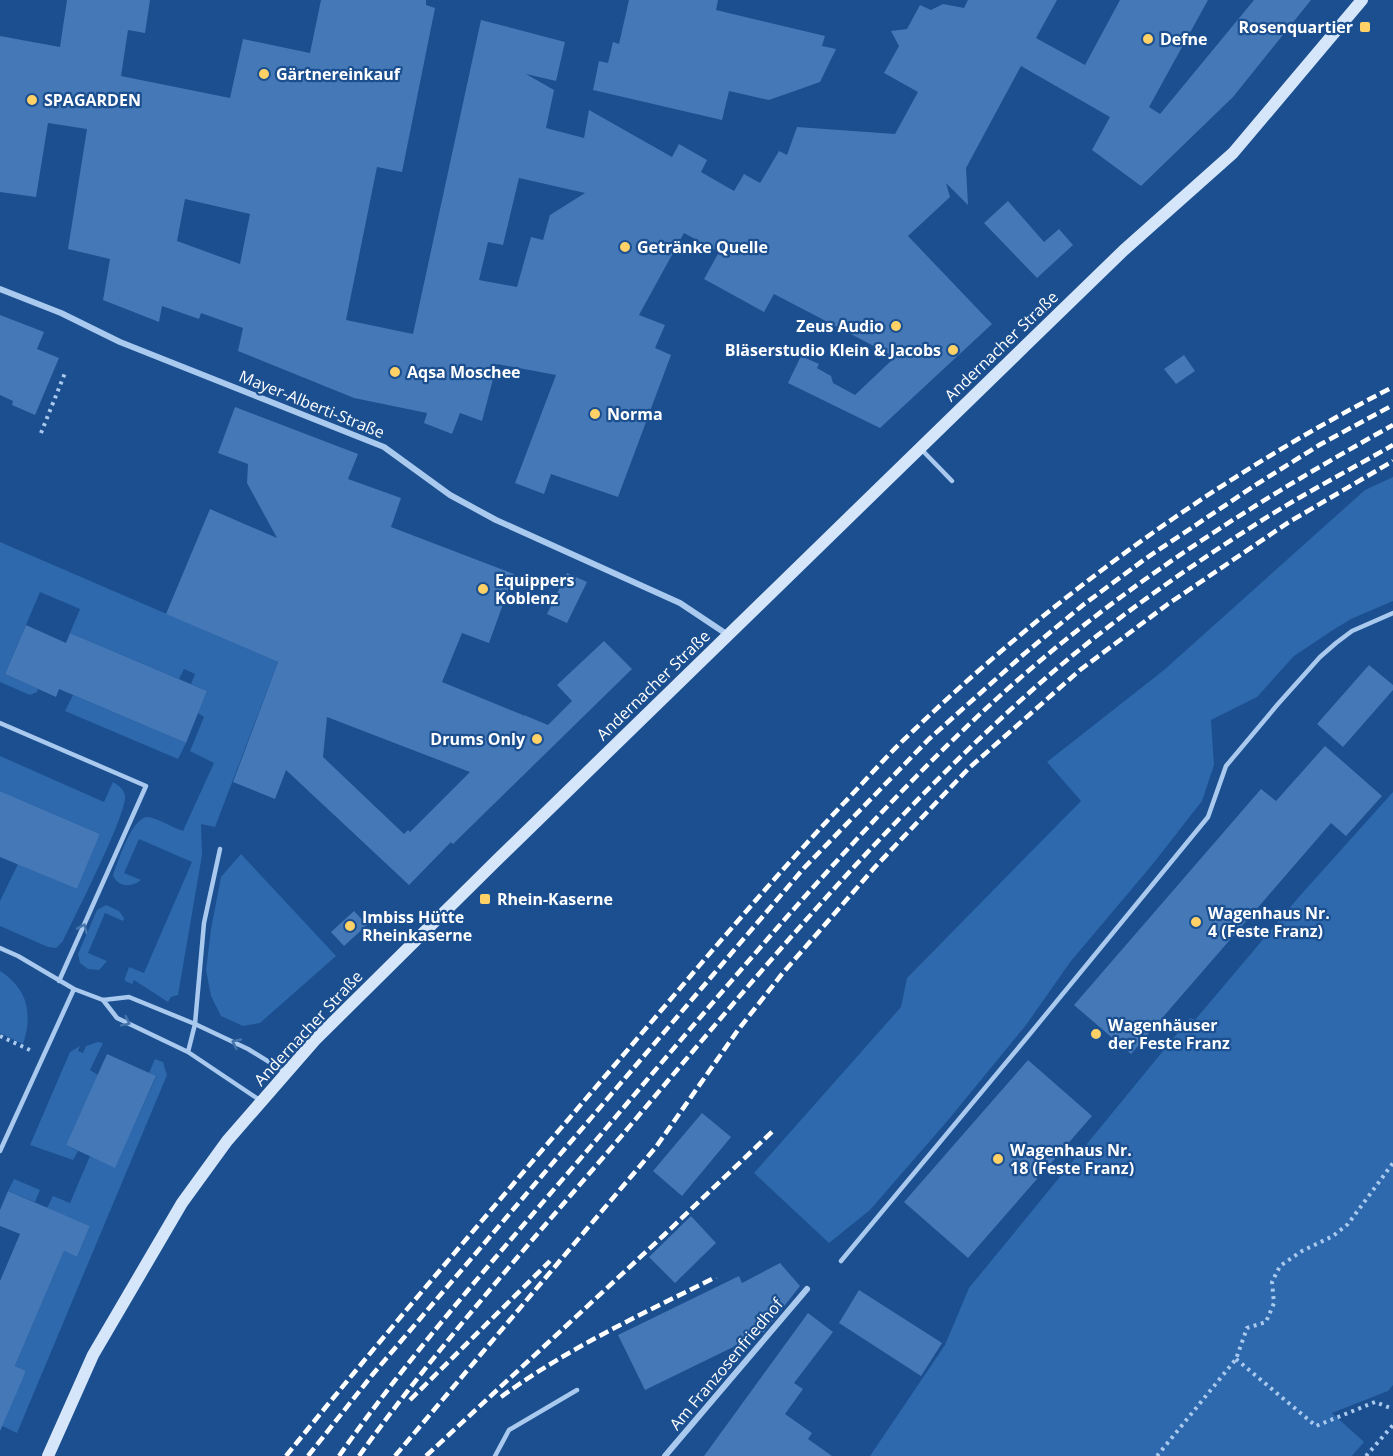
<svg xmlns="http://www.w3.org/2000/svg" width="1393" height="1456" font-family="'Open Sans',sans-serif">
<style>
.green{fill:#2e69ad}
.building{fill:#4478b7;fill-rule:evenodd}
.lines{fill:none;stroke-linecap:round;stroke-linejoin:round}
.path{stroke:#a9c9ee;stroke-width:4;stroke-dasharray:3 4.5;stroke-linecap:butt}
.lane{stroke:#a9c9ee;stroke-width:4.5}
.street{stroke:#a9c9ee;stroke-width:6}
.secondary{stroke:#d6e6fa;stroke-width:12}
.rail{stroke:#fff;stroke-width:4.5;stroke-dasharray:10 4.5;stroke-linecap:butt}
.oneway{stroke:#4674ac}
.poi-dot{fill:#ffd166;stroke:#1b4f8f;stroke-width:2}
.labels{text-anchor:middle;stroke-width:4.5;stroke-linejoin:round;paint-order:stroke}
.poi-label{font-size:16px;font-weight:bold;fill:#fff;stroke:#1b4f8f;text-anchor:start}
.street-label{font-size:16px;fill:#fff;stroke:#1b4f8f}
</style>
<rect width="100%" height="100%" fill="#1b4f8f"/>
<path class="green" d="M1393,477V601L1351,619L1333,630L1294,656L1257,697L1211,720L1214,765L1202,801L1152,865L1071,961L1026,1025L949,1119L870,1210L829,1243L754,1173L901,1007L907,978L1081,801L1047,762L1164,670L1365,490Z
M0,542L278,662L215,827L201,824L202,855L178,995L171,997L168,1002L134,980L132,984L125,981V978L129,967L144,973L192,862L139,839L124,873L141,880C132,888 117,887 113,875C118,862 132,816 148,817C160,819 171,827 183,831L214,763L190,751L204,717L198,713L207,691L191,684L195,674L184,669L179,679L70,633L80,609L40,592L5,674L38,689L37,692L30,695L0,682Z
M73,695L186,743L178,759L65,711Z
M0,756L104,802L113,782C119,786 124,789 125,796C127,814 74,918 63,941L56,948L48,947L0,926V901L18,864L77,889L100,834L0,791Z
M1393,792V1385L1388,1391L1332,1413L1364,1442L1352,1456H870L945,1345L969,1288L1190,1018L1195,1020L1297,899Z
M241,854L336,956L260,1023L243,1026L221,1016L211,996L206,970L211,929L221,877Z
M106,905L119,911L124,918L123,921L105,913L88,953L107,961L99,970L88,969L80,963L78,954L97,910Z
M0,971C28,989 33,1014 23,1044L0,1033Z
M98,1042L103,1043L90,1070L98,1075L66,1145L78,1151L73,1160L30,1145L70,1052L80,1046L78,1051L83,1053L86,1046Z
M155,1059L163,1062L167,1075L17,1433L0,1425L26,1371L15,1366L64,1251L77,1257L90,1226L47,1208L53,1196L70,1203L90,1156L115,1167L156,1077L149,1073Z
M14,1179L40,1190L35,1202L8,1191Z"/>
<path class="building" d="M67,0H150L145,33L128,30L121,76L230,98L243,39L310,53L321,0H426V5L435,8L402,172L377,167L346,320L413,334L481,20L565,42L556,81L526,74L554,90L546,128L584,138L589,110L672,157L679,144L707,160L701,172L734,191L744,174L760,183L779,151L787,155L797,127L895,134L918,92L884,73L899,46L891,31L907,29L920,5L931,10L943,4L964,8L968,0H1057L1036,38L1085,65L1120,0H1208L1149,107L1160,114L1254,0H1311L1233,97L1141,186L1092,150L1110,117L1021,66L966,168L968,205L946,183L950,197L908,236L992,324L880,428L788,383L801,356L819,364L817,368L831,376L833,383L855,395L893,359L887,356L889,354L774,294L764,312L704,279L719,252L684,233L639,315L665,325L655,348L671,355L618,497L551,474L544,494L515,483L556,375L497,364L482,421L460,413L452,434L424,423L427,413L354,398L238,351L243,328L201,313L199,319L162,306L159,322L103,300L110,259L68,249L87,129L48,123L36,197L0,192V36L60,47ZM519,178L585,193L550,215L543,240L531,237L517,287L479,280L488,242L503,245ZM185,199L250,214L240,264L177,241Z
M629,0H718L716,10L825,36L822,46L836,49L820,82L769,100L729,91L722,120L593,90L599,61L608,63L613,42L619,44Z
M1008,201L1044,242L1059,229L1073,245L1037,278L984,223Z
M0,315L44,332L37,349L59,358L35,415L12,405L13,401L0,395Z
M1184,355L1195,371L1176,384L1164,369Z
M235,407L358,454L348,479L401,498L391,527L514,574L489,643L462,633L442,682L523,715L522,717L524,715L548,725L572,701L557,685L604,641L632,669L453,844L451,842L409,885L286,770L275,799L233,782L278,662L166,614L210,509L277,538L247,483L248,464L218,453ZM327,717L470,772L410,832L408,830L404,834L323,757Z
M567,573L587,582L567,623L547,614Z
M26,625L66,643L70,633L207,691L186,743L59,689L56,697L5,674Z
M1369,665L1393,685V690L1343,747L1317,724Z
M1325,746L1382,796L1346,836L1331,823L1131,1054L1074,1005L1261,789L1276,801Z
M0,791L100,834L77,889L0,857Z
M354,911L367,925L344,946L331,932Z
M107,1054L156,1076L115,1168L66,1145Z
M1028,1060L1092,1116L968,1258L904,1202Z
M702,1113L731,1137L682,1196L653,1171Z
M8,1191L90,1226L77,1257L64,1251L15,1366L26,1371L0,1431V1281L20,1234L0,1226V1210Z
M691,1216L716,1243L675,1283L649,1257Z
M780,1263L800,1286L764,1332L645,1390L618,1335L739,1276L742,1283Z
M859,1290L942,1343L921,1376L839,1323Z
M808,1313L833,1332L794,1383L803,1389L785,1414L812,1433L808,1439L832,1456H704Z"/>
<g class="lines">
<path class="path" d="M41,433L65,373
M0,1036L32,1051
M1236,1359L1316,1426L1375,1402L1393,1409
M1157,1456L1236,1359L1247,1328L1266,1322L1274,1303L1272,1282L1280,1266L1302,1251L1333,1236L1348,1224L1393,1163
M1366,1456L1393,1425"/>
<path class="lane" d="M922,450L952,481
M0,723L146,786L59,981
M0,948L18,956L74,989L103,1000L129,997L195,1024L248,1049L287,1073
M103,1000L117,1018L188,1052L261,1101
M188,1052L195,1024L204,923L220,849
M0,1151L74,989
M841,1261L1029,1035L1208,817L1226,766L1278,704L1320,657L1336,643L1352,631L1393,613
M495,1456L509,1430L577,1390"/>
<path class="street" d="M0,289L61,313L120,342L384,447L450,495L496,520L680,603L728,635
M665,1456L807,1289"/>
<path class="secondary" d="M48,1456L93,1355L182,1203L227,1141L315,1040L497,860L1025,346L1124,250L1233,153L1362,0"/>
<path class="rail" d="M501,1397C568,1348 642,1314 716,1277
M410,1400L550,1261
M286,1456C390,1327 499,1201 607,1074C685,983 761,891 843,804C866,780 888,754 913,731C1055,595 1217,477 1393,387
M308,1456L373,1374L804,868L929,739L1024,654L1083,605L1145,559L1257,484L1321,444L1393,405
M339,1456C419,1342 513,1238 603,1132C661,1063 719,995 778,927C858,836 941,745 1034,666C1144,572 1267,495 1393,425
M359,1456C440,1343 534,1239 624,1133C757,975 890,814 1047,677C1116,617 1194,563 1272,514C1311,490 1353,468 1393,445
M395,1456L656,1147L738,1030L782,974L875,867L969,768L1080,670L1168,604L1289,522L1393,461
M426,1456L663,1236L774,1130"/>
</g>
<defs><path id="oneway-chevron" d="M-2-3.5L2.5 0L-2 3.5" fill="none" stroke-width="1.6" stroke-linecap="round" stroke-linejoin="round" transform="scale(1.5)"/></defs>
<g class="oneway">
<use href="#oneway-chevron" transform="translate(83 928) rotate(-66)"/>
<use href="#oneway-chevron" transform="translate(126 1022) rotate(26)"/>
<use href="#oneway-chevron" transform="translate(236 1043) rotate(-155)"/>
</g>
<g class="poi-dot">
<rect x="1359" y="21" width="12" height="12" rx="3"/>
<circle cx="1148" cy="39" r="6"/>
<circle cx="264" cy="74" r="6"/>
<circle cx="32" cy="100" r="6"/>
<circle cx="625" cy="247" r="6"/>
<circle cx="896" cy="326" r="6"/>
<circle cx="953" cy="350" r="6"/>
<circle cx="395" cy="372" r="6"/>
<circle cx="595" cy="414" r="6"/>
<circle cx="483" cy="589" r="6"/>
<circle cx="537" cy="739" r="6"/>
<rect x="479" y="893" width="12" height="12" rx="3"/>
<circle cx="1196" cy="922" r="6"/>
<circle cx="350" cy="926" r="6"/>
<circle cx="1096" cy="1034" r="6"/>
<circle cx="998" cy="1159" r="6"/>
</g>
<g class="labels">
<g class="poi-label">
<text x="1353" y="33" text-anchor="end">Rosenquartier</text>
<text x="1160" y="45">Defne</text>
<text x="276" y="80">Gärtnereinkauf</text>
<text x="44" y="106">SPAGARDEN</text>
<text x="637" y="253">Getränke Quelle</text>
<text x="884" y="332" text-anchor="end">Zeus Audio</text>
<text x="941" y="356" text-anchor="end">Bläserstudio Klein &amp; Jacobs</text>
<text x="407" y="378">Aqsa Moschee</text>
<text x="607" y="420">Norma</text>
<text x="495" y="586">Equippers<tspan x="495" dy="18">Koblenz</tspan></text>
<text x="525" y="745" text-anchor="end">Drums Only</text>
<text x="497" y="905">Rhein-Kaserne</text>
<text x="1208" y="919">Wagenhaus Nr.<tspan x="1208" dy="18">4 (Feste Franz)</tspan></text>
<text x="362" y="923">Imbiss Hütte<tspan x="362" dy="18">Rheinkaserne</tspan></text>
<text x="1108" y="1031">Wagenhäuser<tspan x="1108" dy="18">der Feste Franz</tspan></text>
<text x="1010" y="1156">Wagenhaus Nr.<tspan x="1010" dy="18">18 (Feste Franz)</tspan></text>
</g>
<g class="street-label">
<text transform="translate(1001 346) rotate(-44)" y="6">Andernacher Straße</text>
<text transform="translate(312 404) rotate(22)" y="6">Mayer-Alberti-Straße</text>
<text transform="translate(653 685) rotate(-44)" y="6">Andernacher Straße</text>
<text transform="translate(308 1028) rotate(-47)" y="6">Andernacher Straße</text>
<text transform="translate(726 1364) rotate(-50)" y="6">Am Franzosenfriedhof</text>
</g>
</g>
</svg>
